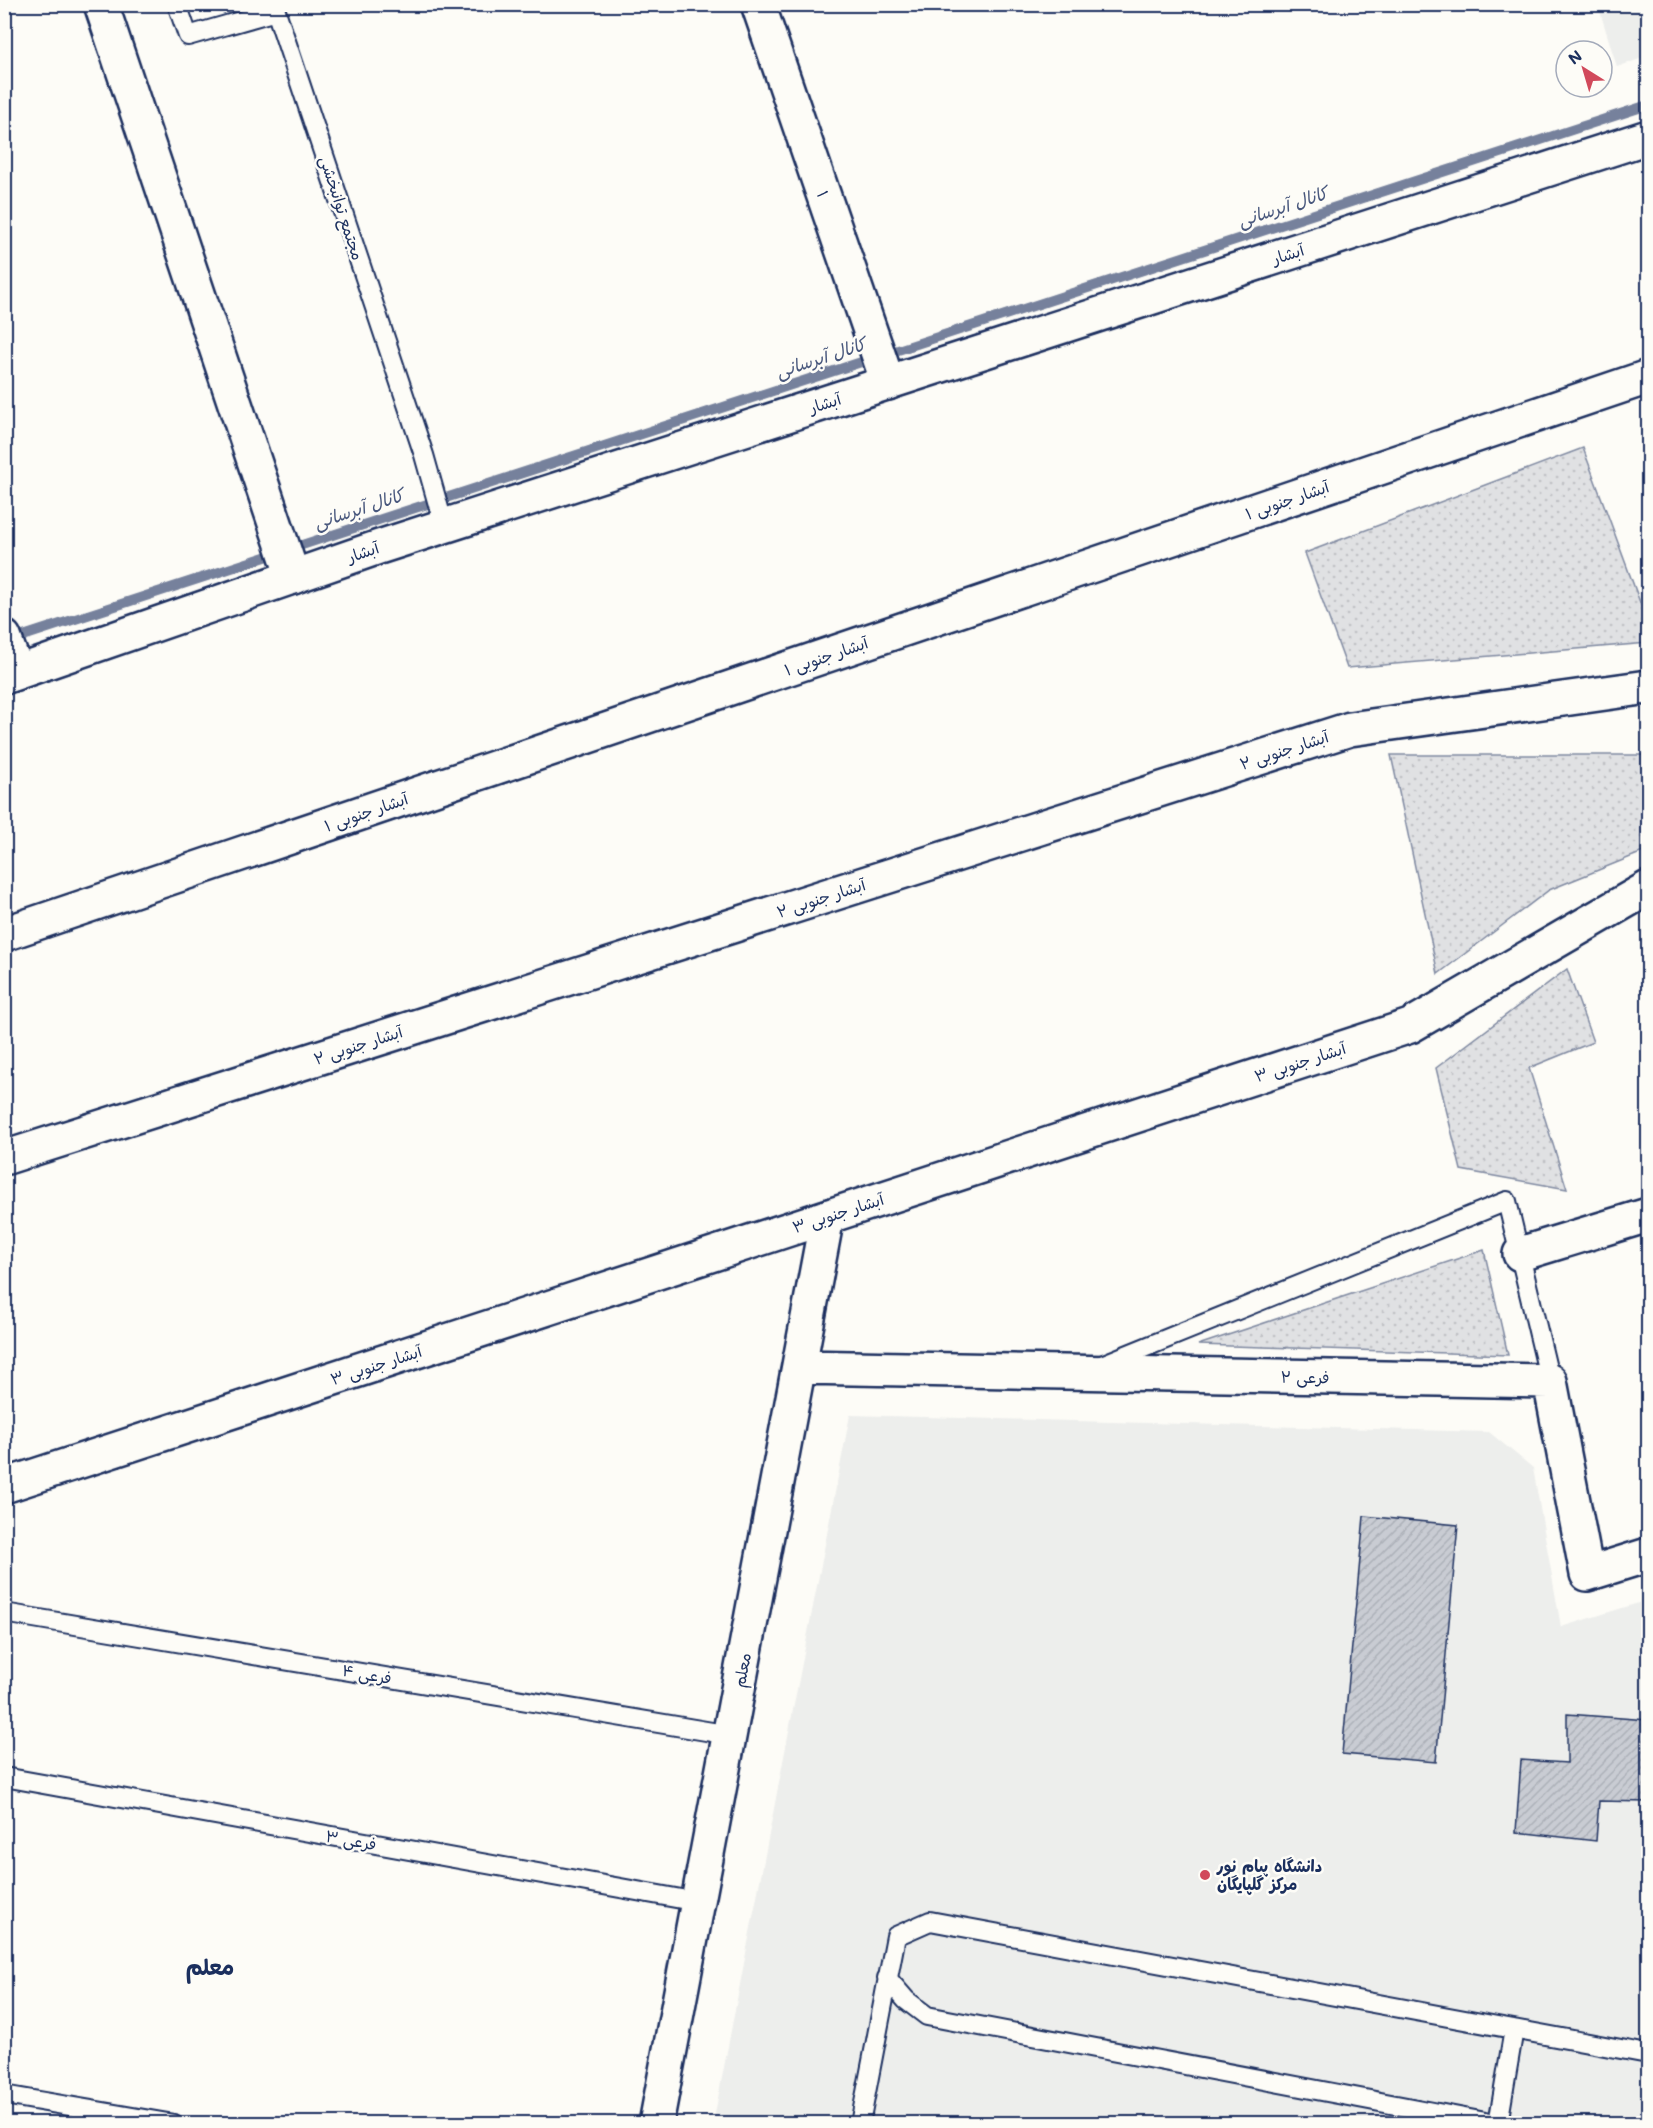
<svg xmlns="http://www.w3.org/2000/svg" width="1653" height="2128" font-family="Mali,'Playpen Sans Arabic',sans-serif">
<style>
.built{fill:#edeeec}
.park{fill:url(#park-dots);stroke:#7e88a0;stroke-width:1.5}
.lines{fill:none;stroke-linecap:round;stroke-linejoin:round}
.stream{stroke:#76819c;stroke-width:10}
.building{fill:url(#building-hatch);stroke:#1b2f5e;stroke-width:1.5}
.service-casing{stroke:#1b2f5e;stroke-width:22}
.minor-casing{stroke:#1b2f5e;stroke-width:38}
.tertiary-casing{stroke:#1b2f5e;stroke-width:38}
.service{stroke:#fdfcf7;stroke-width:18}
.minor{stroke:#fdfcf7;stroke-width:33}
.tertiary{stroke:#fdfcf7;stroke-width:33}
.poi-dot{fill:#d1495b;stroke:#fdfcf7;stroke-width:2}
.labels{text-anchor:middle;stroke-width:5;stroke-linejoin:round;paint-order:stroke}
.street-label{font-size:16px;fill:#1b2f5e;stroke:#fdfcf7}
.poi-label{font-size:16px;font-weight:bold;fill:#1b2f5e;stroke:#fdfcf7;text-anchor:start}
.water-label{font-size:18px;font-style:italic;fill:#49587d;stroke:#fdfcf7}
.district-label{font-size:22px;font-weight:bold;fill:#1b2f5e;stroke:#fdfcf7}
</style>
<defs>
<pattern id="park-dots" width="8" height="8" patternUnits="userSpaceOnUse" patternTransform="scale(1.5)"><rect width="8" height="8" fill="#e0e1e3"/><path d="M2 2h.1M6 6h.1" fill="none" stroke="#c0c1c5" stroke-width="1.8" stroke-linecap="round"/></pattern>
<pattern id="building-hatch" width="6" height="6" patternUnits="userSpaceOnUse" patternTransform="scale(1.5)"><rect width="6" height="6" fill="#c9ccd3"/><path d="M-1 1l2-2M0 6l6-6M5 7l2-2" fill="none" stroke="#acb0b8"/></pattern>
</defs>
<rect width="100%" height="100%" fill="#fdfcf7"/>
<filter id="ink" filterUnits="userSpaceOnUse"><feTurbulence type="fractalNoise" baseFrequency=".0167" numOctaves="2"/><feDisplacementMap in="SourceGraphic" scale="12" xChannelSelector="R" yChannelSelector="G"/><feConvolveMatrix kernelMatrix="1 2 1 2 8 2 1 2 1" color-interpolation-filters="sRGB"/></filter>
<g filter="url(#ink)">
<path class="built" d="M1598,5H1648V56L1617,67Z
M850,1415L1489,1432L1533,1468L1561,1627L1648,1600V2123L713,2124Z"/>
<path class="park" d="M1583,448L1648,624V643L1347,668L1305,553Z
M1391,755H1644L1648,768V850L1549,890L1438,974Z
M1567,969L1593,1042L1529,1068L1567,1189L1461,1170L1436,1068Z
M1484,1250L1508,1355L1198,1345Z"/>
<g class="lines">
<path class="stream" d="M8,641L1648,105"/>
</g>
<path class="building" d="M1364,1516L1458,1525L1436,1762L1342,1754Z
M1567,1714L1648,1720V1802L1599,1801L1596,1841L1516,1832L1521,1760L1567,1763Z"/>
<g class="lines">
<defs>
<path id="service" d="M177,4L188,36L276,11L424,455L444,526
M1099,1366L1507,1201L1550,1381
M4,1613L730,1735
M4,1777L698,1902
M887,1978L906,2000L927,2016L1496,2124
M4,2095L174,2124
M860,2124L896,1936L930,1921L1648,2054
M1498,2124L1514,2029"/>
<path id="minor" d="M101,4L293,577
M758,4L888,383
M4,637L17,672
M4,934L1648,377
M4,1158L1350,729L1648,687
M1520,1254L1648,1215
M799,1367L1550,1381L1587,1574L1648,1555
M4,1486L1410,1026L1648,888
M656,2124L827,1217"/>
<path id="tertiary" d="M4,677L379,547L1648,137"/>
</defs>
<use href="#service" class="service-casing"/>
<use href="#minor" class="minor-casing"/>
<use href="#tertiary" class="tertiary-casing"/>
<use href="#service" class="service"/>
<use href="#minor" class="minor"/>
<use href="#tertiary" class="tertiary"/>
</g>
</g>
<circle class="poi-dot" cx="1205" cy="1875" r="6"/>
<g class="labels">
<g class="street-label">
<text transform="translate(823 194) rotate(71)" y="6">۱</text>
<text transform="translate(342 208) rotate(72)" y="6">مجتمع توانبخشى</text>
<text transform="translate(1288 254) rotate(-18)" y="6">آبشار</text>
<text transform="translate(825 403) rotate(-18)" y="6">آبشار</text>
<text transform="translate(1287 500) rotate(-19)" y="6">آبشار جنوبی ۱</text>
<text transform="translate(363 552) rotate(-19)" y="6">آبشار</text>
<text transform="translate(826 656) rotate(-19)" y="6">آبشار جنوبی ۱</text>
<text transform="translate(1284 750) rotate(-18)" y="6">آبشار جنوبی ۲</text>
<text transform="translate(366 812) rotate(-19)" y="6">آبشار جنوبی ۱</text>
<text transform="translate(821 898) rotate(-18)" y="6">آبشار جنوبی ۲</text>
<text transform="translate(358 1045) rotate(-18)" y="6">آبشار جنوبی ۲</text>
<text transform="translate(1300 1062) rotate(-18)" y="6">آبشار جنوبی ۳</text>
<text transform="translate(838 1213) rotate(-18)" y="6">آبشار جنوبی ۳</text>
<text transform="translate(376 1365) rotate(-18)" y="6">آبشار جنوبی ۳</text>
<text transform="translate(1305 1377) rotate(1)" y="6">فرعی ۲</text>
<text transform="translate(742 1670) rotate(-79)" y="6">معلم</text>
<text transform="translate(367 1674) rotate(10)" y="6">فرعی ۴</text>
<text transform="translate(351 1840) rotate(10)" y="6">فرعی ۳</text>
</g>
<g class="poi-label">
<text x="1217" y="1872">دانشگاه پیام نور<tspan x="1217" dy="18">مرکز گلپایگان</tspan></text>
</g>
<g class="water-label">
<text transform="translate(1283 207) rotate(-18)" y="6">کانال آبرسانی</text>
<text transform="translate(821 358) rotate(-18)" y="6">کانال آبرسانی</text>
<text transform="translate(359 509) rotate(-18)" y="6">کانال آبرسانی</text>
</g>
<g class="district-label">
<text x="210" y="1975">معلم</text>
</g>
</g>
<rect width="1653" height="2128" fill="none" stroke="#fdfcf7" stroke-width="24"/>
<rect x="12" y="12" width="1629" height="2104" fill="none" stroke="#1b2f5e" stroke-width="2" filter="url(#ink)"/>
<g transform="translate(1584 69) rotate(323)"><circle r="28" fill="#fdfcf7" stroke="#a3aaba" stroke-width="1.5"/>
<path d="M0-4.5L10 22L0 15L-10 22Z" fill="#d1495b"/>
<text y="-9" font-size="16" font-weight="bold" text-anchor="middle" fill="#1b2f5e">N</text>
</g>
</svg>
